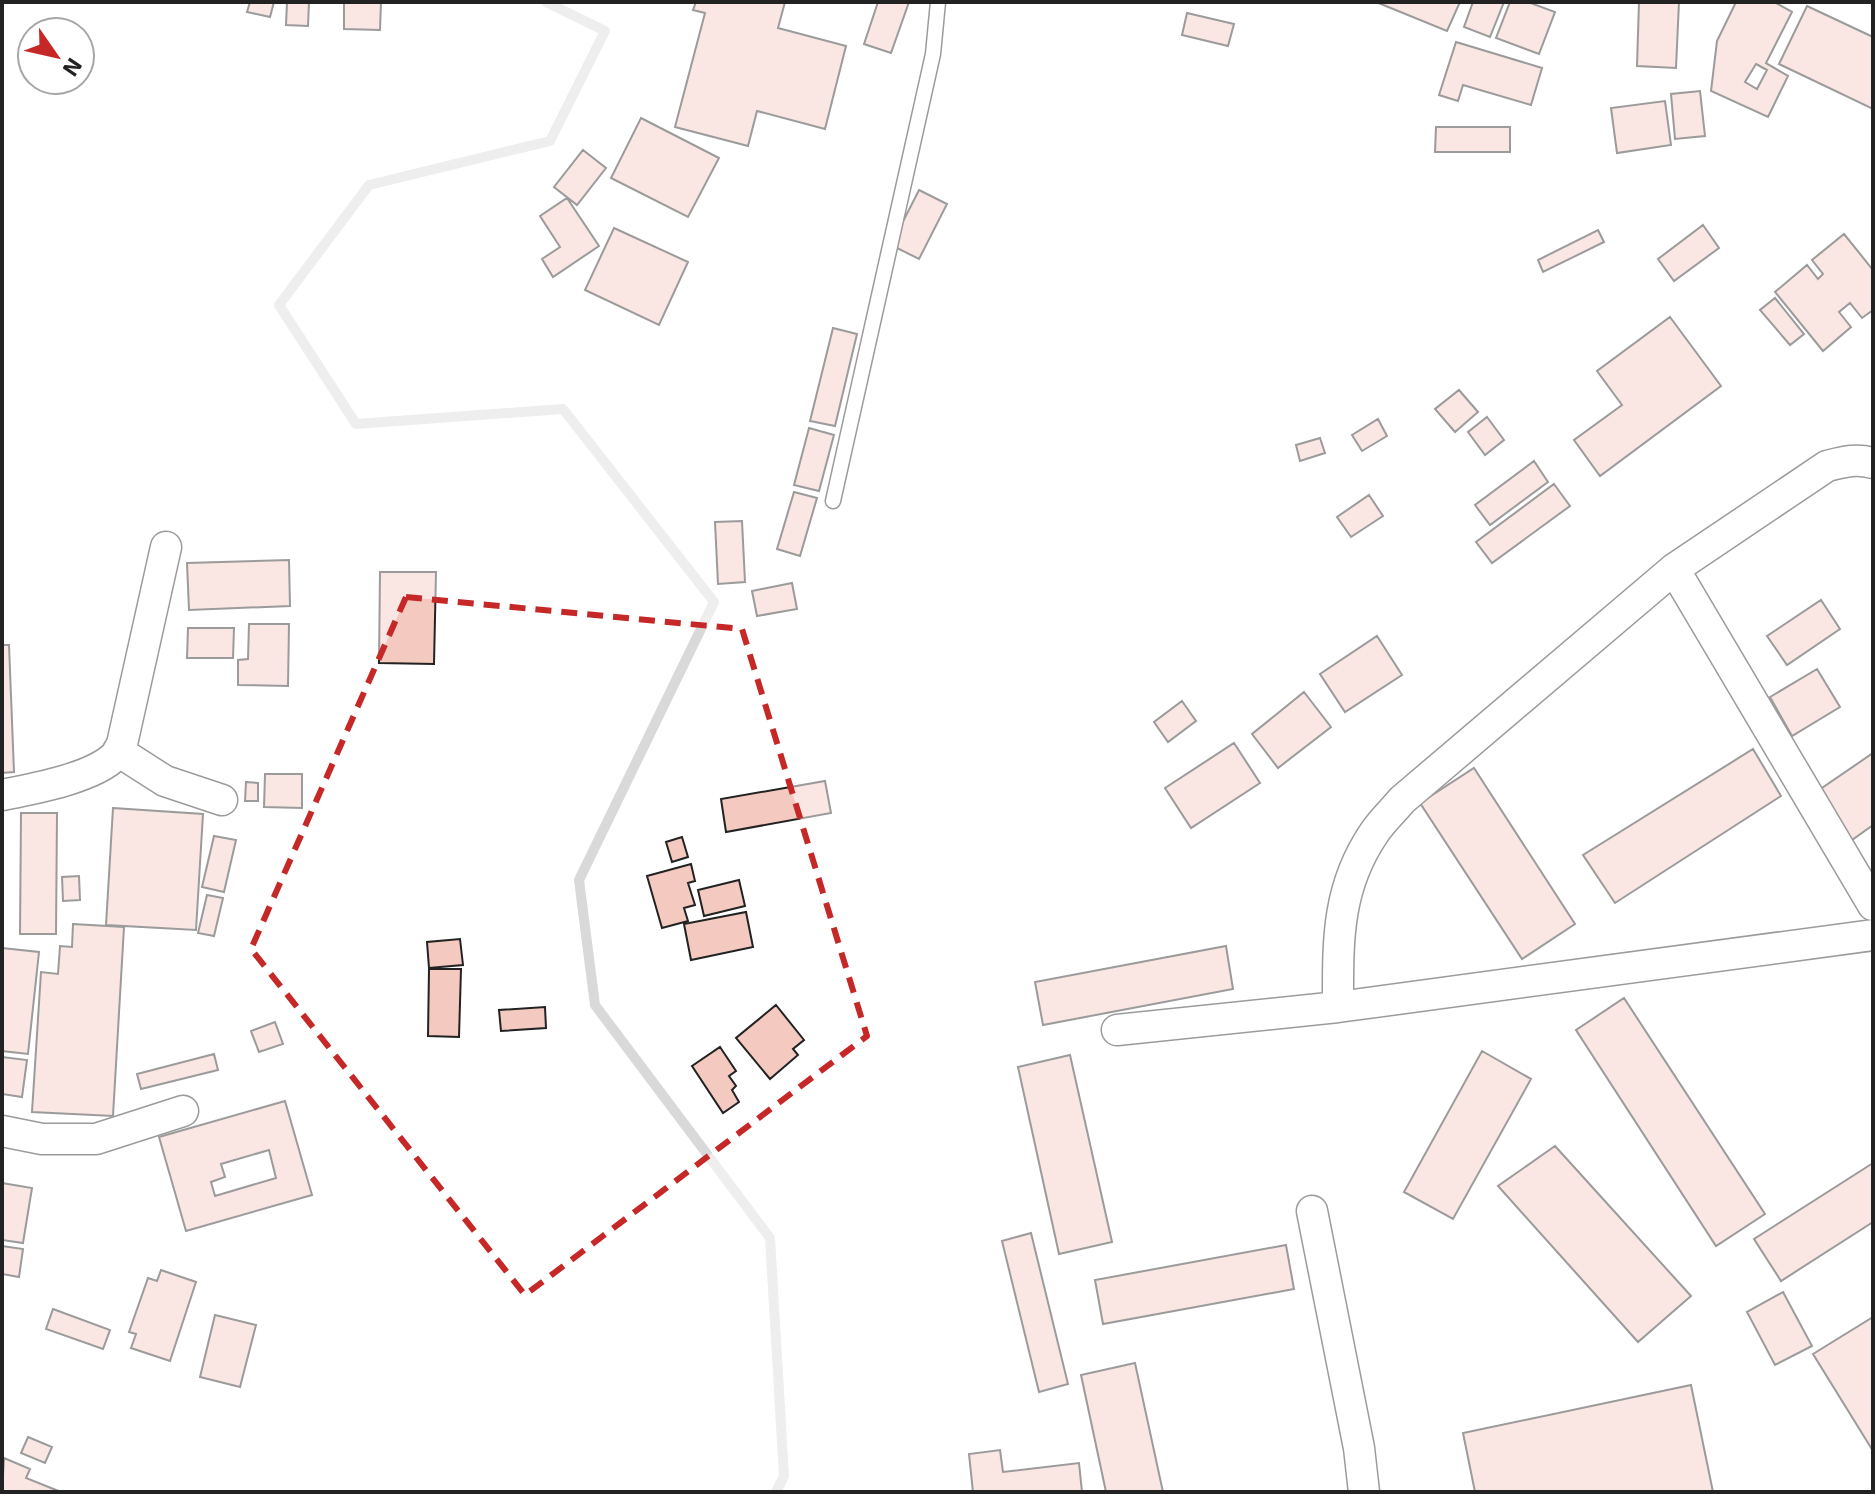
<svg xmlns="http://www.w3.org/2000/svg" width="1875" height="1494" font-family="'Exo 2',sans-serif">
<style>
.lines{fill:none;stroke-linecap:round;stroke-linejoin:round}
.stream{stroke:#d9d9d9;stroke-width:10}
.building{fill:#f3c9c0;stroke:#222;stroke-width:2;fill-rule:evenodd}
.service-casing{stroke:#222;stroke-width:17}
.minor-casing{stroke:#222;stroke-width:33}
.service{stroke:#fff;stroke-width:14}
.minor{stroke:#fff;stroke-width:30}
.marked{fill:none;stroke:#c62828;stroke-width:6;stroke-dasharray:16 10;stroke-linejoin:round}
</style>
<rect width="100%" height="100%" fill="#fff"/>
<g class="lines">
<path class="stream" d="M546,2L605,31L550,141L369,185L279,305L356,424L563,409L714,602L579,880L595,1005L770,1238L784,1476L776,1492"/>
</g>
<path class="building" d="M250,2H274L270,17L247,12Z
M287,2H309L308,26L286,25Z
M344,2H381L380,30L344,29Z
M696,2H785L778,28L846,46L825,129L757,111L748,146L675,127L705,13L693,10Z
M878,2H909L891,53L864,44Z
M1376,2H1460L1447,31Z
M1473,2H1504L1490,37L1464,27Z
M1510,2H1528L1555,12L1539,54L1496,38Z
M1639,2H1679L1676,68L1637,66Z
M1736,2H1774L1792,12L1766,63L1788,76L1768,117L1711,91L1717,41Z
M1807,6L1873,37V109L1779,64Z
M1187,13L1234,24L1228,46L1182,35Z
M1456,42L1542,68L1531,105L1463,85L1458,101L1439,95Z
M1756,64L1767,70L1757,89L1745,82Z
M1700,91L1705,136L1675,139L1671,94Z
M1665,101L1671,145L1617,153L1611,108Z
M641,118L719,158L688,217L611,178Z
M1436,127H1510V152H1435Z
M583,150L606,168L577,205L554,187Z
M919,190L947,204L919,259L891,245Z
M567,198L599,246L553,277L542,259L560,247L540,216Z
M1703,225L1719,248L1674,281L1658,259Z
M614,228L688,262L659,325L585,290Z
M1598,230L1604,242L1543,272L1538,260Z
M1844,234L1873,270V310L1862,318L1850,303L1839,312L1851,327L1823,351L1775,292L1807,265L1818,279L1823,274L1812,260Z
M1775,298L1804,334L1790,345L1760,310Z
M1670,317L1721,386L1600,476L1574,440L1622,405L1597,371Z
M833,328L857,334L835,426L810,421Z
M1459,390L1478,412L1455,432L1435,409Z
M1487,417L1504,440L1485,455L1468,432Z
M1378,419L1387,436L1362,451L1352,435Z
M809,428L834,435L819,491L794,485Z
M1320,438L1325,453L1300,461L1296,445Z
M1534,461L1548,482L1490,525L1475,505Z
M1554,484L1570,506L1492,563L1476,542Z
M794,492L817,498L800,556L777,549Z
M1369,495L1383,516L1351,537L1337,517Z
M742,521L745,582L718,584L715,522Z
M289,560L290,606L189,610L187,563Z
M380,572H436L434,664L379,663Z
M792,583L797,609L757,616L752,591Z
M1821,600L1840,629L1787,665L1767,636Z
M249,624H289L288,686L238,685V660L248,659Z
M188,628H234L233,658H187Z
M1377,636L1402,675L1345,712L1320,674Z
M2,645H9L14,772L2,773Z
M1817,669L1840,707L1792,736L1770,697Z
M1304,692L1331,727L1278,768L1252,734Z
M1182,701L1196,721L1168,742L1154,722Z
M1234,743L1260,783L1191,828L1165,788Z
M1753,749L1781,796L1615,903L1583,855Z
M1873,753V825L1852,840L1819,790Z
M1474,768L1575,924L1522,959L1420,803Z
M265,774H302V808L264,807Z
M825,781L831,813L726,832L721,799Z
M246,782L258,783V801H245Z
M113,808L203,814L196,930L106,925Z
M21,813H57L56,934H20Z
M214,836L236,840L224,892L202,887Z
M682,837L688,857L672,862L666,842Z
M691,864L695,881L688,883L695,905L684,908L688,921L662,928L647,876Z
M79,876L80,900L63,901L62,877Z
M739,880L745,906L704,916L698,890Z
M207,895L223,898L214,936L198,933Z
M746,912L753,947L691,960L684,924Z
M73,924L124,927L113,1116L32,1112L41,972L58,974L60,946L72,947Z
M460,939L463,965L429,968L427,942Z
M1226,946L1233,989L1043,1025L1035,982Z
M2,948L39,952L28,1054L2,1051Z
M429,969H461L459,1037L428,1036Z
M1624,998L1765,1214L1716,1246L1576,1030Z
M776,1005L804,1040L793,1049L798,1055L770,1079L736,1038Z
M545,1007L546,1028L501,1031L499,1010Z
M275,1022L283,1044L259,1052L251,1031Z
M720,1047L736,1071L729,1076L736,1086L732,1090L739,1102L723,1113L692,1066Z
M1482,1051L1531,1079L1453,1219L1404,1192Z
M214,1054L218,1070L141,1089L137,1074Z
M1070,1055L1112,1242L1059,1254L1018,1067Z
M2,1057L27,1060L22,1097L2,1094Z
M285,1101L312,1195L186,1231L159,1137ZM269,1150L276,1178L215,1196L211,1182L225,1177L221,1164Z
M1555,1146L1691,1296L1638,1342L1498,1186Z
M1873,1163V1222L1781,1281L1754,1239Z
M2,1183L32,1188L23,1243L2,1240Z
M1031,1233L1068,1384L1039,1392L1002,1241Z
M1286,1245L1294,1289L1103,1324L1095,1280Z
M2,1246L23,1249L19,1277L2,1274Z
M161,1270L196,1282L170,1361L131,1348L136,1334L129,1332L148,1278L157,1281Z
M1783,1292L1812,1346L1775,1365L1747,1312Z
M53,1309L110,1330L103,1349L46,1329Z
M215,1315L256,1325L240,1387L200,1377Z
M1873,1317V1451L1813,1354Z
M1135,1363L1163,1492H1106L1081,1375Z
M1691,1385L1713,1492H1475L1463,1433Z
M28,1437L52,1447L45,1463L21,1453Z
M1000,1450L1003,1472L1079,1463L1082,1492H973L969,1454Z
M4,1458L30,1469L26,1478L61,1492H2Z"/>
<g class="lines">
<defs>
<path id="service" d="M833,501L933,54L938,2"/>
<path id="minor" d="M1674,569L1873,905
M118,751L165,781L222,800
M2,795C33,789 94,778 116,755C119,752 120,747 122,744L166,547
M1338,1007C1338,943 1336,889 1374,833C1382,821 1393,811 1402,800L1674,569L1827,466C1843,462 1856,458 1873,463
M1117,1030L1338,1007L1873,935
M2,1131L42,1139H96L183,1111
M1312,1211L1359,1448L1364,1492"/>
</defs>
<use href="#service" class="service-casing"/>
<use href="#minor" class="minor-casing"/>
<use href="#service" class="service"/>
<use href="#minor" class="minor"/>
</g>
<path d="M0 0H1875V1494H0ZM406,597L742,629L867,1036L525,1295L251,949Z" fill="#fff" fill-opacity=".55" fill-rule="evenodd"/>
<path class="marked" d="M406,597L742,629L867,1036L525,1295L251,949Z"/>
<rect width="1875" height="1494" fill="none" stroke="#222222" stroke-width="8"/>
<g transform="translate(56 56) rotate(124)"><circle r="38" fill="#ffffff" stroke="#a7a7a7" stroke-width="2"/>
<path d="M0-6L14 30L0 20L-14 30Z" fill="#c62828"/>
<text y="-12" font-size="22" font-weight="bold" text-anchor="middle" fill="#222222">N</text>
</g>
</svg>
